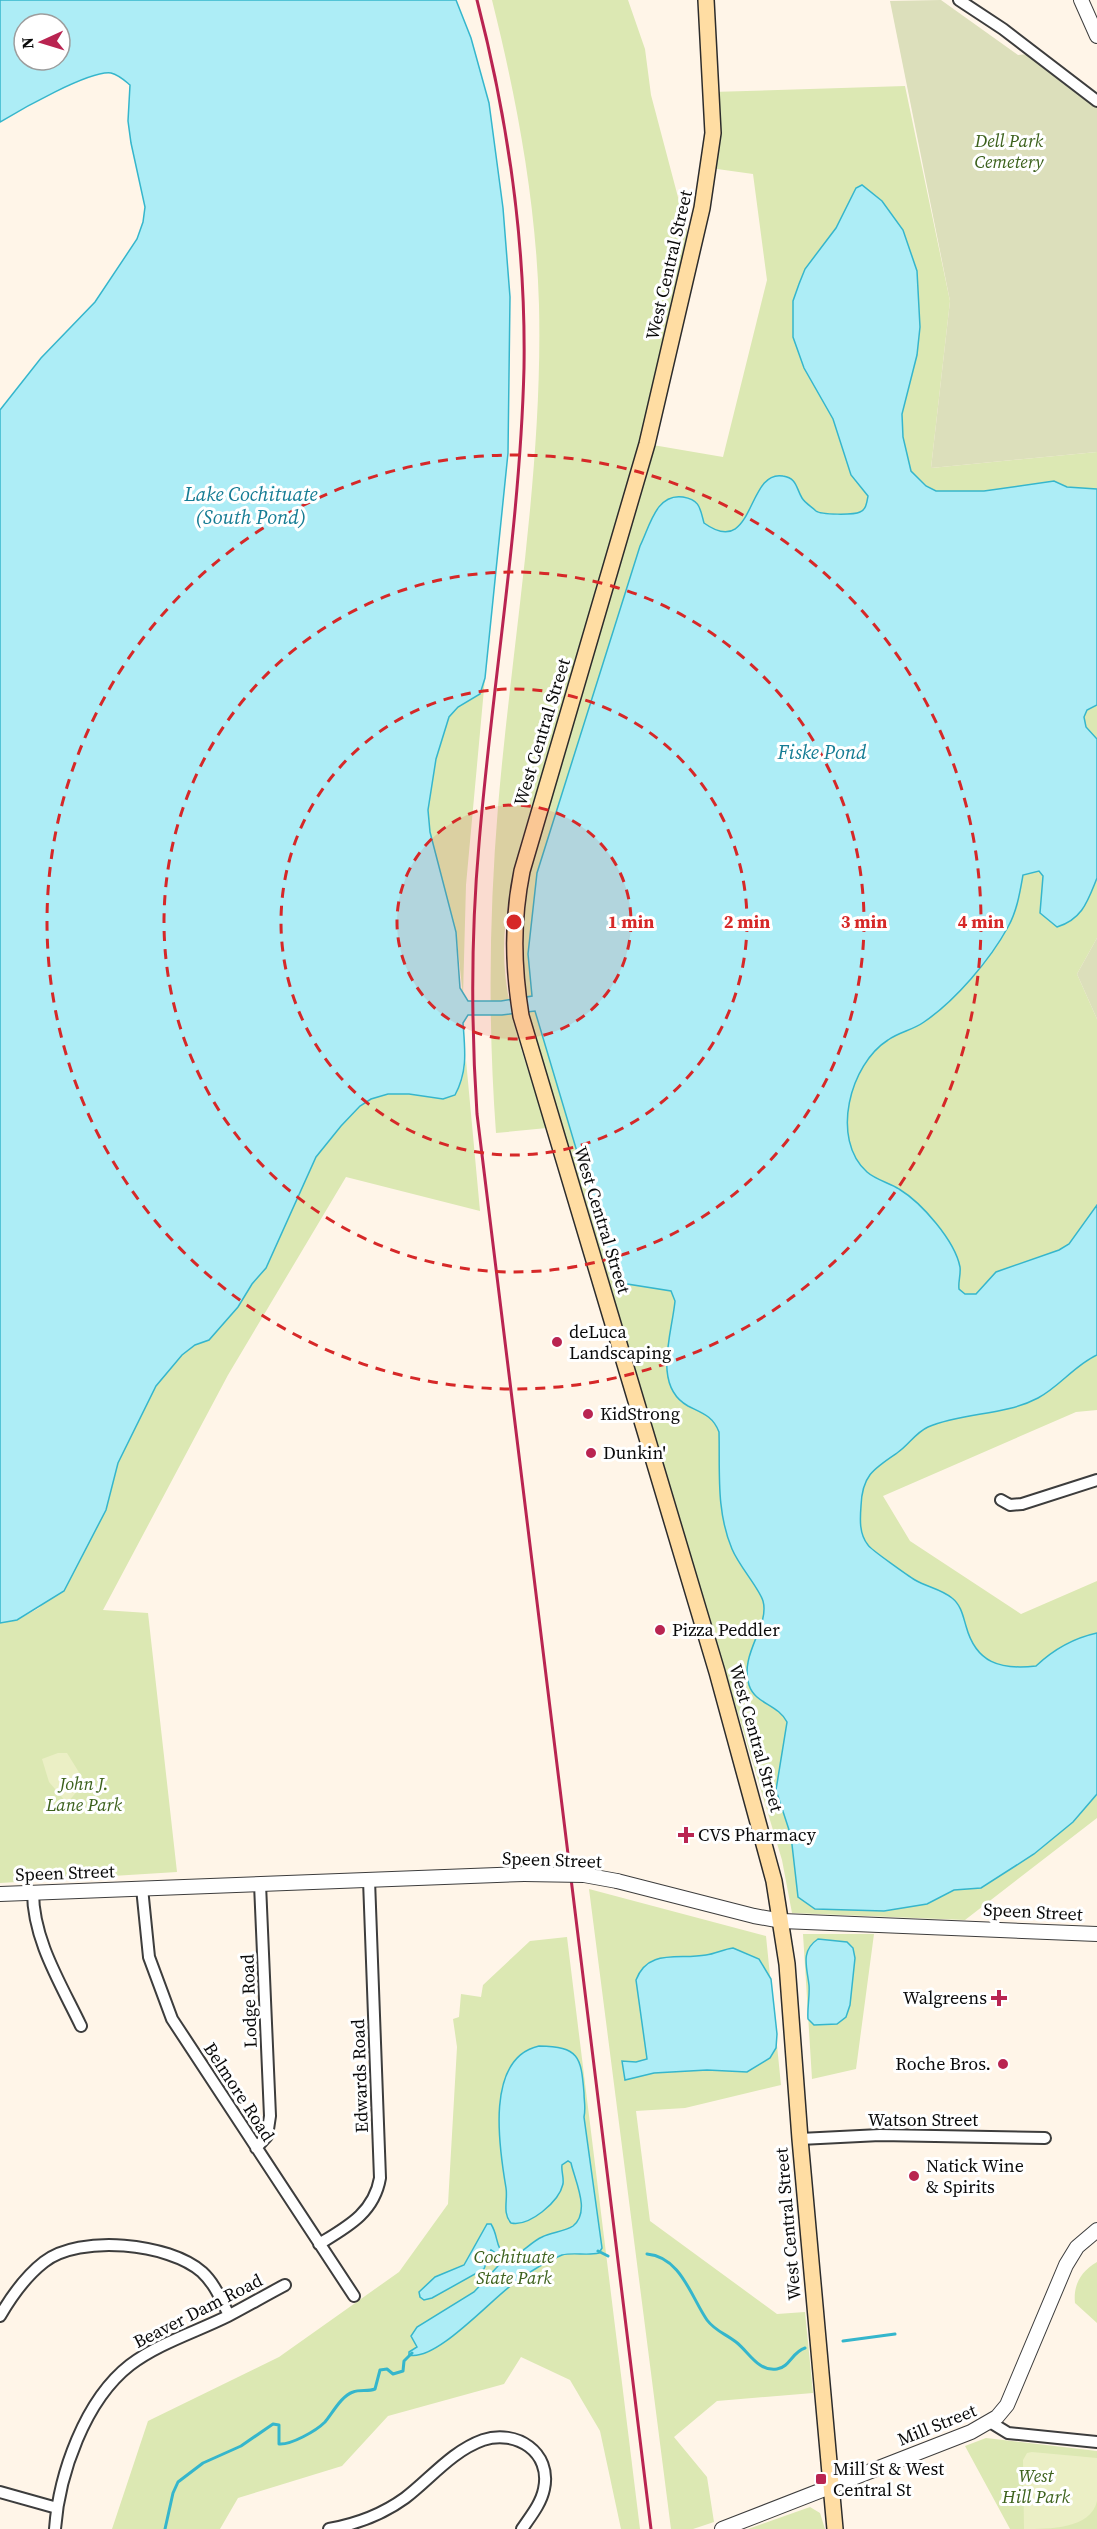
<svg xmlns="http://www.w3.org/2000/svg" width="1097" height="2529" font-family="'Source Serif 4',serif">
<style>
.green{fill:#dce8b3}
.cemetery{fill:#dcdfbb}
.pitch{fill:#ebefc5}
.water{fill:#adedf6;stroke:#35b6cc;stroke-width:1.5;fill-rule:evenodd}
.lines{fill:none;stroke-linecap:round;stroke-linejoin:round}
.stream{stroke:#35b6cc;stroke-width:3}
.minor-casing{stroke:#3d3d3d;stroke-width:14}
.tertiary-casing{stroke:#3d3d3d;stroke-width:16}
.secondary-casing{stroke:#2c2c2c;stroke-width:18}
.minor{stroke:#fff;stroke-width:10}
.tertiary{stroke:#fff;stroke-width:14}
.secondary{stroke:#ffdda3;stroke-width:15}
.rail{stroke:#b92451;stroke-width:3}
.tertiary-bridge-casing{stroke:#3d3d3d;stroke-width:16;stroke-linecap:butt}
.tertiary-bridge{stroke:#fff;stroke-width:14}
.ring{fill:none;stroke:#d62828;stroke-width:3;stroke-dasharray:10 8}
.poi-dot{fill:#b92451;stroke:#fff;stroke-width:2}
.labels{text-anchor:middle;stroke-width:6;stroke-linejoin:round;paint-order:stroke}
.park-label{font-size:18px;font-style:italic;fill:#3c611c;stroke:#fff}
.street-label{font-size:18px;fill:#0a0a0a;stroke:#fff}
.poi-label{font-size:18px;fill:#0a0a0a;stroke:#fff;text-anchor:start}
.water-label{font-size:20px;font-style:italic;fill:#157c94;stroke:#fff}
.centre{fill:#d62828;stroke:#fff;stroke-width:3}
.ring-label{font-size:18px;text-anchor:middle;font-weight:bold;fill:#d62828;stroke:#fff;stroke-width:6;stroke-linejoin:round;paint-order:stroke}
</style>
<rect width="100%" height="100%" fill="#fff5e8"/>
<path class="green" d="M492,0H628L645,49L651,95L688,235L635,460L520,846C512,881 504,915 504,950C504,1011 529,1071 547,1128L496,1133C488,1024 489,916 498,807C512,640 543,474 539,305C536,202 517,100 492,0Z
M905,86L950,301L931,468L1097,452V938L1077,974L1097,1019V1410L1076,1412L883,1496L910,1541L1021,1614L1097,1581V1818L965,1920L792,1913L782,1860L545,1073L518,995L514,927L647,444L723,457L767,280L753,174L710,168L712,92Z
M485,678L466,885L463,996L456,932L430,832L428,810L436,759L449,717L458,707L480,694Z
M466,1060L480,1211L346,1177L228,1375L103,1610L148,1613L177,1872L0,1883V1623L17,1620L39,1608L78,1563L106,1510L118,1463L156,1386L182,1355L195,1345L209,1340L238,1307L252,1284L266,1268L316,1157L341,1126L360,1105L371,1099L388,1094H409L443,1099L462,1081Z
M589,1889L766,1936L781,2085L685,2108L636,2111L650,2221L777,2314L805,2312L813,2393L717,2401L674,2437L707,2477L714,2522L693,2529H671Z
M803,1934H874L856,2069L812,2079Z
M567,1937L640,2529H621L600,2431L570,2380L521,2357L504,2384L388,2416L342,2466L238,2498L220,2529H112L148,2421L279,2357L399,2272L448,2204L457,2047L453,2019L459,2017L461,1994L481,1997L483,1985L530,1941Z
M1097,2262V2323L1075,2303C1073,2285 1081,2271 1097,2262Z
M986,2438L1097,2451V2529H1010L965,2446Z
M810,2507L820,2513L825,2529H748Z"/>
<path class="cemetery" d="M941,0L1018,55L1028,54L1097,107V452L931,468L950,301L890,1Z
M1097,938V1019L1077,974Z"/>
<path class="pitch" d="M58,1753H67L85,1782L67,1803L49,1782L42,1759Z
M1032,2452L1097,2458C1097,2471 1097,2488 1097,2501C1091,2529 1049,2529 1024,2529L1023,2460L1027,2453Z"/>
<path class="water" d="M0,0H456L471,38L489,103L503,208L510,297L508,453L485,678L480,694L458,707L449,717L436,759L428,810L430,832L456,932L460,988L468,1001H501L532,996L528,954L537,873L640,546C650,526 656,493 683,497C700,500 700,508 704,523C755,560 746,469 783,476C797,478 796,488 802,498C805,503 812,507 816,511C821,515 854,515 860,512C866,510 867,502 868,496L851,475L833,419L804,368L793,337V301L799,284L805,269L836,228L856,188L862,185L882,201L903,230L917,271L920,327L917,355L902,414L903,437L911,471L926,486L936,491H984L1054,481L1067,487L1097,489V705L1087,710L1084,717L1086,727L1097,739V878C1088,900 1083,919 1057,927L1040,913L1043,876L1039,871L1023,875C1020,892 1017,911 1008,927C990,960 955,1001 924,1022C913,1030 899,1032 888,1040C850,1064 830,1139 867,1172C876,1180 890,1183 899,1189C922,1203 955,1241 960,1267C961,1274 958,1282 959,1289L965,1294H976L996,1272L1059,1250L1069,1244L1097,1205V1355C1075,1365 1059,1387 1038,1398C1004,1416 964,1412 928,1427C915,1433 909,1445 897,1453C873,1469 862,1476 861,1506C860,1519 859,1534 868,1545C870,1549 910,1577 915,1580C927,1587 941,1589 952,1598C961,1605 963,1616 966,1626C976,1663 1000,1670 1036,1666C1053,1650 1074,1638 1097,1633V1794L1073,1822L1034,1854L981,1888L954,1890L927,1904L884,1911L815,1909L798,1897L791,1836L776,1790L787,1722C778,1704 755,1704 749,1685C739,1654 770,1626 763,1601C759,1588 739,1566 732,1549C716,1511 720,1472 719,1432C713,1416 702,1413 688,1406C652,1386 672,1334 675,1301L671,1291L621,1283L612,1269L535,1011L502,1015H468L463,1023C465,1050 468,1071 455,1095L443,1099L409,1094H388L371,1099L360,1106L341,1126L316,1157L266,1268L252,1284L238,1307L209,1340L195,1345L182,1355L156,1386L118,1463L106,1510L64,1591L17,1620L0,1623V410L41,358L95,302L137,239L143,222L145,207L131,143L128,121L130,85C124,80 119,75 111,73C90,70 20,110 0,122ZM24,24H60V60H24Z
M818,1939L847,1942L853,1948L855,1958L850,2005L846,2017L837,2024L814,2025L808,2019C807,2008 810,1996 809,1985C807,1967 800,1951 818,1939Z
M733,1948L759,1959L771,1979L777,2034L776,2048L770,2058L747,2072L707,2070L654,2073L625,2080L622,2061L636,2062L647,2059L636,1980C648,1948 679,1960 706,1955C715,1954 724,1949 733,1948Z
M539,2046C579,2047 581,2056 584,2093C584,2102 586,2107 584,2117L602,2248L599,2253C587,2256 574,2252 562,2255C549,2260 533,2270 521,2278C496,2293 438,2362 409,2355V2352L417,2347L411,2336L417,2327L474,2292L498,2266L497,2254L491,2250L484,2269L432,2298L424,2300L420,2297L419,2292L435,2277L464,2265L487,2224H491C499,2237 494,2244 506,2259C519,2257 529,2243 542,2237C551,2232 564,2232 573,2226C591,2212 575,2181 571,2163L568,2161L562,2165C561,2171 564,2177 563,2184C559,2202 529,2227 511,2223C502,2213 508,2200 506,2188C499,2147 485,2058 539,2046Z"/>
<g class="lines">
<path class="stream" d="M598,2251L608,2256
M647,2254C681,2257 691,2297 707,2320C715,2331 726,2334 736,2342C749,2352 758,2372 777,2369C790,2367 792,2352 805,2348
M843,2341L895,2334
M165,2529L173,2493L178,2482L203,2463L241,2446L273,2424L279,2425V2444C291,2445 316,2431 325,2422C332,2414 341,2396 353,2392C360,2389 368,2392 375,2389L380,2370L387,2369L393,2374L403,2371L404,2361L412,2353"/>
<defs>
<path id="minor" d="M959,0L1003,29L1097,101
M1001,1500L1010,1505L1022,1504L1097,1480
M142,1888L149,1957L172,2019L354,2296
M33,1892C33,1940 61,1984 81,2026
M800,2139L880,2135L1045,2138
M256,2148L267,2136L270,2116L260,1884
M319,2244C347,2227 374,2213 380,2178L369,1880
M0,2316C11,2297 26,2276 44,2262C80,2234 169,2243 202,2272C215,2284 221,2300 229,2315
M990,2422L1008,2433L1097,2442
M0,2492L57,2508
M55,2529C59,2474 85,2400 130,2365C159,2343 196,2332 228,2316C247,2306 266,2295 285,2285
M329,2529C357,2524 383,2514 405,2498C430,2479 452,2451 483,2440C516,2429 552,2452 544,2489C541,2504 530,2517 522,2529"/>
<path id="tertiary" d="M1081,0L1097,36
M617,1881L754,1916L782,1921L1097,1934
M0,1894L524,1874
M722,2529L971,2432L997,2417L1007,2405L1066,2265L1077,2247L1097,2230"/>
<path id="secondary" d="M706,0L713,133L702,208L647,444L522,871C512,921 513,966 521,1016L717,1672L774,1881L787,1964L800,2139L835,2529"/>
</defs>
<use href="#minor" class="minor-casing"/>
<use href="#tertiary" class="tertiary-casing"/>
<use href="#secondary" class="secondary-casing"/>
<use href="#minor" class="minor"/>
<use href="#tertiary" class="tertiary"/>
<use href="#secondary" class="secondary"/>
<path class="rail" d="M477,0C508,120 526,243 524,368C520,527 492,685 479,844C471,934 471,1024 477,1114L651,2529"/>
<defs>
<path id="tertiary-bridge" d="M524,1874L584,1875L617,1881"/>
</defs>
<use href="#tertiary-bridge" class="tertiary-bridge-casing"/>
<use href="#tertiary-bridge" class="tertiary-bridge"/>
</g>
<circle cx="514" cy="922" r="117" fill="#d62828" fill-opacity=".12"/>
<g class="ring">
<circle cx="514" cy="922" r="117"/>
<circle cx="514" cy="922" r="233"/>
<circle cx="514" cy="922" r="350"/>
<circle cx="514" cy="922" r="467"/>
</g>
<g class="poi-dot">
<circle cx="557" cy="1342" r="6"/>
<circle cx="588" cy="1414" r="6"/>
<circle cx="591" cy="1453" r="6"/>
<circle cx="660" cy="1630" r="6"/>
<path d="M683 1826h6v6h6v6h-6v6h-6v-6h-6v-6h6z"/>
<path d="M996 1989h6v6h6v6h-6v6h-6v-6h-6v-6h6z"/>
<circle cx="1003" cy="2064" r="6"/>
<circle cx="914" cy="2176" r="6"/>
<rect x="815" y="2473" width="12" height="12" rx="3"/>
</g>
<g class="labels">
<g class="park-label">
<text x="1009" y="147">Dell Park<tspan x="1009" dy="21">Cemetery</tspan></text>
<text x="84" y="1790">John J.<tspan x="84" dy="21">Lane Park</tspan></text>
<text x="514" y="2263">Cochituate<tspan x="514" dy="21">State Park</tspan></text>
<text x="1036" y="2482">West<tspan x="1036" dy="21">Hill Park</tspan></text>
</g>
<g class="street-label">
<text transform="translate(669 265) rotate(-77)" y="6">West Central Street</text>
<text transform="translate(542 732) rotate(-73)" y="6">West Central Street</text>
<text transform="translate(602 1220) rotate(73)" y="6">West Central Street</text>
<text transform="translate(756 1738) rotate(74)" y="6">West Central Street</text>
<text transform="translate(552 1860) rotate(2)" y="6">Speen Street</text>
<text transform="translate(65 1873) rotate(-2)" y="6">Speen Street</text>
<text transform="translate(1033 1912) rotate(3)" y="6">Speen Street</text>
<text transform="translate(249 2001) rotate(-92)" y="6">Lodge Road</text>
<text transform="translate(360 2076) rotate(-92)" y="6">Edwards Road</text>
<text transform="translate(239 2092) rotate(57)" y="6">Belmore Road</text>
<text x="923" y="2126">Watson Street</text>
<text transform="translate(788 2224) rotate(-95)" y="6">West Central Street</text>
<text transform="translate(198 2311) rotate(-27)" y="6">Beaver Dam Road</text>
<text transform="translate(937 2425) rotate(-22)" y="6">Mill Street</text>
</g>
<g class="poi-label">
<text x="569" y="1338">deLuca<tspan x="569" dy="21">Landscaping</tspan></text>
<text x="600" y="1420">KidStrong</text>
<text x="603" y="1459">Dunkin'</text>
<text x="672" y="1636">Pizza Peddler</text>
<text x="698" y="1841">CVS Pharmacy</text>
<text x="987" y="2004" text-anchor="end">Walgreens</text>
<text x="991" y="2070" text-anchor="end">Roche Bros.</text>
<text x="926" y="2172">Natick Wine<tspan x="926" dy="21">&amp; Spirits</tspan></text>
<text x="833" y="2475">Mill St &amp; West<tspan x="833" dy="21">Central St</tspan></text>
</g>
<g class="water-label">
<text x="251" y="501">Lake Cochituate<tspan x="251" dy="23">(South Pond)</tspan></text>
<text x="822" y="759">Fiske Pond</text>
</g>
</g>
<circle cx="514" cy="922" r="9" class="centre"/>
<g class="ring-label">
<text x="631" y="928">1 min</text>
<text x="747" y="928">2 min</text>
<text x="864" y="928">3 min</text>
<text x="981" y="928">4 min</text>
</g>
<g transform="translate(42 42) rotate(266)"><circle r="28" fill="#ffffff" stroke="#9d9d9d" stroke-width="1.5"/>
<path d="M0-4.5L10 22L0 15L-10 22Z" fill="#b92451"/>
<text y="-9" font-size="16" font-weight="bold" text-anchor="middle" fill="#0a0a0a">N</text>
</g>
</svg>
